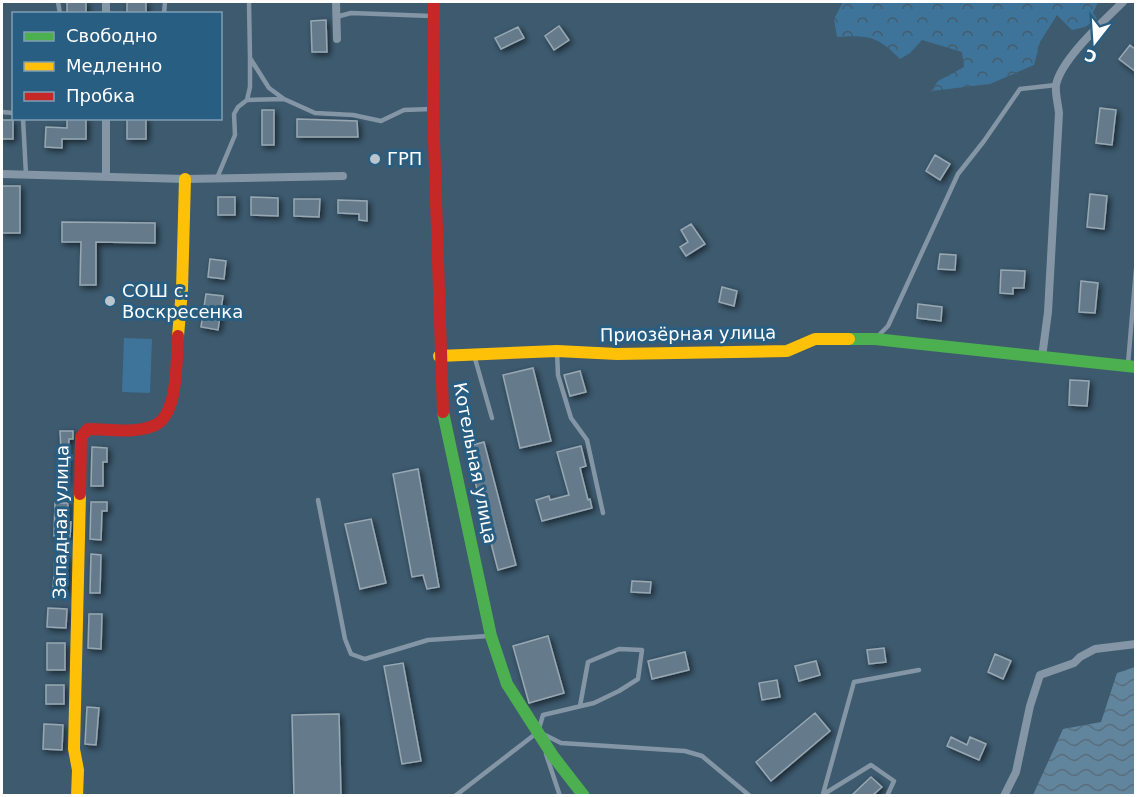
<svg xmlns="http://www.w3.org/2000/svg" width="1137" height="797" font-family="'DejaVu Sans',sans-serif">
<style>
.green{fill:#3e7499}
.forest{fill:url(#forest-crowns)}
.water{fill:url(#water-waves)}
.building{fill:#657a8a;stroke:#97a8b3;stroke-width:1.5;filter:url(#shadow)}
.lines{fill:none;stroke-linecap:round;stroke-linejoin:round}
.lane{stroke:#8496a5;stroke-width:4.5}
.street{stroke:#8496a5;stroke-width:8}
.fast{stroke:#4caf50;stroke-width:12}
.slow{stroke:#ffc107;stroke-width:12}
.jam{stroke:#c62828;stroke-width:12}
.poi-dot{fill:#bbc5cd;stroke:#295e83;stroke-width:2}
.labels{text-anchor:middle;stroke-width:6;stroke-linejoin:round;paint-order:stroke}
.poi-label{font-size:18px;fill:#fff;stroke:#295e83;text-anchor:start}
.street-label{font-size:18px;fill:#fff;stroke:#295e83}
</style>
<defs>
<pattern id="forest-crowns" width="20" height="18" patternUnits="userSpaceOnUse" patternTransform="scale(1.5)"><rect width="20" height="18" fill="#3e7499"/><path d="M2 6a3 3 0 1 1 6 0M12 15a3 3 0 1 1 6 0" fill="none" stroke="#465c6b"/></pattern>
<pattern id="water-waves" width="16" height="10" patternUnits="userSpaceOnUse" patternTransform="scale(1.5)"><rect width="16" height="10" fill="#61859d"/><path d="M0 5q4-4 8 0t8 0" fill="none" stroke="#596e7d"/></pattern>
<filter id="shadow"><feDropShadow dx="2.5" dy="2.5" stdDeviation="3" flood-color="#0009"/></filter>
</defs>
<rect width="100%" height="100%" fill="#3d5a6f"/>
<path class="green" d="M124,338L152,339L150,393L122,392Z"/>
<path class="forest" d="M843,2H1098L1093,13L1097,19L1085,27L1072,30L1057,15L1040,42L1034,65L990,84L931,91L938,81L964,67L962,52L922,40L910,53L900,59C878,36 867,35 837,37L834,19Z"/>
<path class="water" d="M1135,667V795H1033L1063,729L1101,722L1117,673Z"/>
<path class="building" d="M67,2H86V14H67Z
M127,2H146V14H127Z
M326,20L327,52H312L311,21Z
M559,26L569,40L554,50L545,36Z
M518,27L524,38L501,49L495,38Z
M1130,45L1136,50V72L1119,59Z
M1100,108L1116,110L1112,145L1096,143Z
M262,110H274V145H262Z
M67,118H86V139H62V148L45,147L46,127L67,128Z
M127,118H146V139H127Z
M297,119L357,121L358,137H297Z
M2,120H13V139H2Z
M935,155L950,164L940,180L926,171Z
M2,186H20V233H2Z
M1090,194L1107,196L1104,229L1087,227Z
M218,197H235V215H218Z
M251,197L278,198V216L251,215Z
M294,199H320L319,217L294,216Z
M338,200L367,201V221L359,220V214L338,213Z
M62,222L155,223V243L96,242V285H80L81,242H62Z
M691,224L705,244L686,256L680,247L688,242L681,230Z
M940,254L956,255L955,270L938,269Z
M210,259L226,261L224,279L208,277Z
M1001,270L1025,271L1024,288H1013V294L1000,293Z
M1081,281L1098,283L1095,313L1079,312Z
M722,287L737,291L734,306L719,302Z
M206,294L223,296L218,330L201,327Z
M918,304L942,307L941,321L917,318Z
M533,368L551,441L520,448L503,375Z
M580,371L586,392L570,396L564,375Z
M1070,380L1089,381L1087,406L1069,405Z
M60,431H73V439H69L67,482H57L58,449H61Z
M484,442L516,565L498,570L466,447Z
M581,446L586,466L580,468L588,500L590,499L592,508L542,521L536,500L549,496L550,500L569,495L557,452Z
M92,447L107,448V462H103V486H91Z
M418,469L439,587L427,589L423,575L412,577L393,474Z
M91,502H107V511H102L101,540L90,539Z
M55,503H68L67,522H71L70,537L54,536Z
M371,519L386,583L360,589L345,524Z
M91,554L101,555L100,593H90Z
M55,557L67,558L66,592L53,591Z
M632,581L651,582L650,593L631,592Z
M48,608L67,609L66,628L47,627Z
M89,614H102L101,649L88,648Z
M548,636L564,693L529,703L513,646Z
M47,643H65V670H47Z
M884,648L886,662L869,664L867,650Z
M685,652L689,670L652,679L648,661Z
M995,654L1011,661L1003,679L988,672Z
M816,661L820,675L799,681L795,666Z
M403,663L421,761L402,764L384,666Z
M777,680L780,697L762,700L759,683Z
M46,685H64V704H46Z
M87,707L99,708L96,745L85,744Z
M815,713L830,731L771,781L756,762Z
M339,714L341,795H294L292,715Z
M44,724L63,725L62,750L43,749Z
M951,737L967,745L970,737L986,744L979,760L947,746Z
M871,777L882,787L873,795H852Z"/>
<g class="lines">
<path class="lane" d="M58,2L60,14
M249,2L250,58L269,88L284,99L315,113L353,115L381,121L404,110L431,109
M164,14L165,2
M336,17L351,13L431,16
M247,100L284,99
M2,112L14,113
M23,118L26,175
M217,178L235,135L234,114L238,107L247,100L250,87V58
M877,337L888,326L958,174L984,141L1020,89L1056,85
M557,351L558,375L571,418L587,440L603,513
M474,355L492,418
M1128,364L1136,269
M318,500L345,639L351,654L365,659L428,640L488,636
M543,734L561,743L685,751L702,756L750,796
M546,754L560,796
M823,794L854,682L919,670
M824,794L871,765L894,781L887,796
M455,796L538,732L543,715L594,703L619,691L638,679L642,650L619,649L588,662L580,706"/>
<path class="street" d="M336,2L337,39
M106,14V2
M2,174L185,179L343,176
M106,176V118
M1042,357L1048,312L1059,113C1058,104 1055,93 1056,85C1061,59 1105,20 1123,2
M1004,796L1016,772L1030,706L1040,675L1074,663L1080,657L1095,649L1136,644"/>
<path class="fast" d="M849,339H875L1136,367
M443,412L491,636L507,684L553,756L584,796"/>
<path class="slow" d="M178,336L182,290L185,179
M439,356L557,351L617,354L787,351L815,339H849
M77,796L78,770L74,749L80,494"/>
<path class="jam" d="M434,2L433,109L443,412
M80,494L81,437L88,429C109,429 133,434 153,426C179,417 176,360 178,336"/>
</g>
<g class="poi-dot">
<circle cx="375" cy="159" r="6"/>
<circle cx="110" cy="301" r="6"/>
</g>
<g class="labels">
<g class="poi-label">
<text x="387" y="165">ГРП</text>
<text x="122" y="297">СОШ с.<tspan x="122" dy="21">Воскресенка</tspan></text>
</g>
<g class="street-label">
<text transform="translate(688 334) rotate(-1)" y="6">Приозёрная улица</text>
<text transform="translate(475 463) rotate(79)" y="6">Котельная улица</text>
<text transform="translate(61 522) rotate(-89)" y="6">Западная улица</text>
</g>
</g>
<rect width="1137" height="797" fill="none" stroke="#ffffff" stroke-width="6"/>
<rect x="12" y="12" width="210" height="108" fill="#295e83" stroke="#7f9eb5" stroke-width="1.5"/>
<rect x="24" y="32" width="30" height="9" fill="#4caf50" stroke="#7f9eb5" stroke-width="1.5"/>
<text x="66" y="42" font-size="18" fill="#ffffff">Свободно</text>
<rect x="24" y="62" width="30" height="9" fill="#ffc107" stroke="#7f9eb5" stroke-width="1.5"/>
<text x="66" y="72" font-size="18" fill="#ffffff">Медленно</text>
<rect x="24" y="92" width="30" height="9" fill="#c62828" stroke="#7f9eb5" stroke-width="1.5"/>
<text x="66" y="102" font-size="18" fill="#ffffff">Пробка</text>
<g transform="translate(1095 42) rotate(197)" stroke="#295e83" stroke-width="4.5" paint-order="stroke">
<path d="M0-4.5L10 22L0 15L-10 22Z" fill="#ffffff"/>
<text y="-9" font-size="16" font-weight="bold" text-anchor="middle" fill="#ffffff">С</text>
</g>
</svg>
